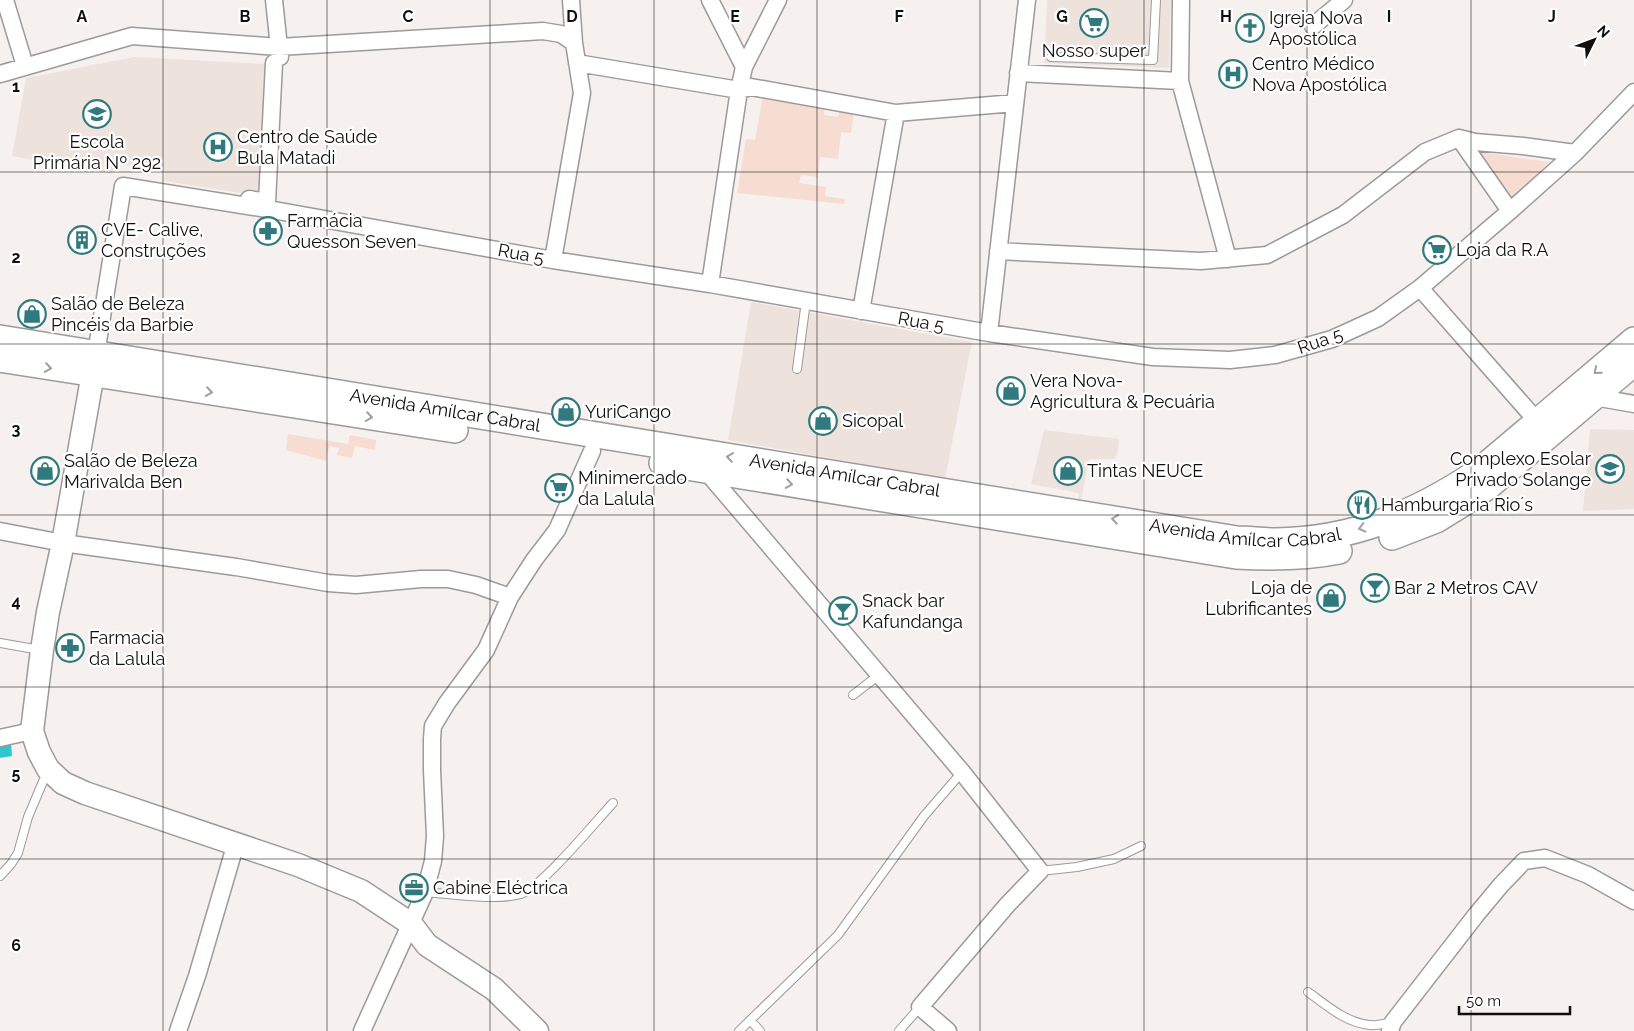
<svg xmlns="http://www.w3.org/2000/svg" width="1634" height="1031" font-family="Raleway,sans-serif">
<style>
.built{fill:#eee2dd}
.green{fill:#f7dcd1}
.water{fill:#2ec5d0}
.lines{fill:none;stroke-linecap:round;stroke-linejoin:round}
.lane-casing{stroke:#9e9a98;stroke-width:10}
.street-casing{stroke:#9e9a98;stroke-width:19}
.secondary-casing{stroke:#9e9a98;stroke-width:25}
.primary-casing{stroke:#9e9a98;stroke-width:28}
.lane{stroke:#fff;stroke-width:8}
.street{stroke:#fff;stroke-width:16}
.secondary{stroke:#fff;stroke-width:22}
.primary{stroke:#fff;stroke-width:25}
.oneway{stroke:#9f9f9f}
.grid{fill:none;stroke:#100f0e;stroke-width:1;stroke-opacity:0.55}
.labels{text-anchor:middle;stroke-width:4.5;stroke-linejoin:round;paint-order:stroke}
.poi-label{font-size:18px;fill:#100f0e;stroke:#fff;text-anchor:start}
.street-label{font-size:18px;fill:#100f0e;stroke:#fff}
.grid-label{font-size:16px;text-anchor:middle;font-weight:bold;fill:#100f0e;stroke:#fff;stroke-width:4.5;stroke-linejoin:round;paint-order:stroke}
</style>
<rect width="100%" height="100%" fill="#f6f1ef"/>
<path class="built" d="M1047,0H1171L1169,68L1044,63Z
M134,57L264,64L274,63L259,196L164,181L165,171L114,163L112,174L12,156L26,78Z
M751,302L972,342L945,479L728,440Z
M1590,429L1634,430V509L1583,511Z
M1044,430L1119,439L1118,451L1115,459H1089L1081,502L1078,500L1079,493L1031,484Z"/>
<path class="green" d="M763,96L825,107L824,115L838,117L839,110L854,112L851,133L841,132L838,159L820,157L818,177L801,175L799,183L826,187L825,196L845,199L844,204L737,193L746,139L755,140Z
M1473,151L1549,162L1512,200Z
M288,434L348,444L350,435L376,440L375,450L355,446L352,458L337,455L339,448L329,446L326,461L286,450Z"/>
<path class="water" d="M11,744L12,756L0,758V745Z"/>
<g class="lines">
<defs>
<path id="lane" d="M1051,57L1153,60L1156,0
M797,369L806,301
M0,643L40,650
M853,695L879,675
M1040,871L1077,867L1114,859L1141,846
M0,876L11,864L18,853L28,817L47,772
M425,892C452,894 496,901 521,894C541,888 596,821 613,803
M1308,992C1326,1005 1346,1023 1370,1025C1377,1026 1386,1023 1393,1022
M751,1021L760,1031
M739,1031L838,935L924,816L962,772
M899,1031L920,1007"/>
<path id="street" d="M5,0L25,66
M274,0L280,57
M710,0L744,67
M1181,0L1180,81L1228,259
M1313,26L1344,0
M577,63L739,90L751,87L896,113L1015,103
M1018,73L1180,81
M0,74L132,36L279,47L543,31L561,34L574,43
M1459,138L1510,211
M249,199L267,202L274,63
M998,251L1201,261L1267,255L1343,215L1425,152L1459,138L1475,142L1523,146L1575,153
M553,260L582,93L574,43L571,0
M710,284L739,90L744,67L778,0
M1420,288L1537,421
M861,311L896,113
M989,333L1027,0
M96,354L123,186L273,210L553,260L710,284L989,333L1153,357L1230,360L1275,355L1332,339L1378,318L1420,288L1510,211L1575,153L1634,92
M1594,397L1634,404
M706,471L962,772L1040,871L1008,904L920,1007L948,1031
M0,531L63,543L236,567L328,583L356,585L421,579H448L476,585L510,597
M0,738L32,731
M178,1031L197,976L236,843
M362,1031L425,892L433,861L435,836L432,770V739L433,726L447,703L486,650L510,597L534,560L557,530L592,451
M1390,1031L1393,1022L1476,915L1501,885L1524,861L1545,858L1588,875L1634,901"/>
<path id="secondary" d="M96,356L63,543L48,612L42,650L32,731L39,752L48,769L63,783L85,793L298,865L361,891L411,924L427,945L494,989L537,1031"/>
<g id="primary">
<path id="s1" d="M0,338L1237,539C1249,539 1262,541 1275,541C1353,540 1415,514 1479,471L1634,340"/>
<path d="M0,359L455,430"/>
<path d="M662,463L1236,556C1271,558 1304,558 1339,551"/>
<path d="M1392,537L1436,520L1462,504L1490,485L1634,363"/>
</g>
</defs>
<use href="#lane" class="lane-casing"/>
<use href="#street" class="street-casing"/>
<use href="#secondary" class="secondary-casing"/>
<use href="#primary" class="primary-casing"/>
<use href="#lane" class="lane"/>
<use href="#street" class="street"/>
<use href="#secondary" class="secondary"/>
<use href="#primary" class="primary"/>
</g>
<defs><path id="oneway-chevron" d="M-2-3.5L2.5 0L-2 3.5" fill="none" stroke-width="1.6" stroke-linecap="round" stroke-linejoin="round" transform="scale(1.25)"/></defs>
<g class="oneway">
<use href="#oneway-chevron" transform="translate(48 368) rotate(9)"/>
<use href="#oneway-chevron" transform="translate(1597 371) rotate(140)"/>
<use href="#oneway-chevron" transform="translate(209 392) rotate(8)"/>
<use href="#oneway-chevron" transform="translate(369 417) rotate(9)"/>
<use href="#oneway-chevron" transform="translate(730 457) rotate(-171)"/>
<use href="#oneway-chevron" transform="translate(789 484) rotate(9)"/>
<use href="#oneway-chevron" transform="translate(1115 519) rotate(-171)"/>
<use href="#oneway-chevron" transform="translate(1362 528) rotate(166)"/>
</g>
<path class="grid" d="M163,0V1031M327,0V1031M490,0V1031M654,0V1031M817,0V1031M980,0V1031M1144,0V1031M1307,0V1031M1471,0V1031M0,172H1634M0,344H1634M0,515H1634M0,687H1634M0,859H1634"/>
<defs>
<symbol id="supermarket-ring" viewBox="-11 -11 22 22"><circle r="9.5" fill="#fff" stroke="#30797f" stroke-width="1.5"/><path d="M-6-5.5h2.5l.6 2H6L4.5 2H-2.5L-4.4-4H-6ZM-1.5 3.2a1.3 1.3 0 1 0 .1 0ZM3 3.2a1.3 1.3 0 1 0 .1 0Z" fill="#30797f"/></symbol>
<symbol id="church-ring" viewBox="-11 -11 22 22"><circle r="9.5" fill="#fff" stroke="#30797f" stroke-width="1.5"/><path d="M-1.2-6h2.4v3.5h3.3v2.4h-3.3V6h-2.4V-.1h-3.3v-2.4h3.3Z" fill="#30797f"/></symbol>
<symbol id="hospital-ring" viewBox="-11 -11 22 22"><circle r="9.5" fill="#fff" stroke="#30797f" stroke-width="1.5"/><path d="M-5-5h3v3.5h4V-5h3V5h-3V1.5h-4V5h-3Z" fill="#30797f"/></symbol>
<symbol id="school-ring" viewBox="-11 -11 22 22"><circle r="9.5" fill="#fff" stroke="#30797f" stroke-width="1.5"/><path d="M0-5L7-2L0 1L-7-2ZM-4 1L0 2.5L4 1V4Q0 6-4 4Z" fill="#30797f"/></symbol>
<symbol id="pharmacy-ring" viewBox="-11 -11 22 22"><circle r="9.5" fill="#fff" stroke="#30797f" stroke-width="1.5"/><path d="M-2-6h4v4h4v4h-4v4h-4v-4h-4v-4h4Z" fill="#30797f"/></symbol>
<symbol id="building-ring" viewBox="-11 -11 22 22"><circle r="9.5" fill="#fff" stroke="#30797f" stroke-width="1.5"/><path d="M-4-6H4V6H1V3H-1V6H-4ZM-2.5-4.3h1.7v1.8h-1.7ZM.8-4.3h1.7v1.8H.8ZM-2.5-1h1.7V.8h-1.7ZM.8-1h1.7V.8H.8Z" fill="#30797f"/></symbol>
<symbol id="shop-ring" viewBox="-11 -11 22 22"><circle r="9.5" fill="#fff" stroke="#30797f" stroke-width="1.5"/><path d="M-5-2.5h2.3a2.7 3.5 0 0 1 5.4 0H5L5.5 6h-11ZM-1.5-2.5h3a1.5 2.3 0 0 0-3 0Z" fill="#30797f"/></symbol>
<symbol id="restaurant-ring" viewBox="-11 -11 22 22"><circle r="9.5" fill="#fff" stroke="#30797f" stroke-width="1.5"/><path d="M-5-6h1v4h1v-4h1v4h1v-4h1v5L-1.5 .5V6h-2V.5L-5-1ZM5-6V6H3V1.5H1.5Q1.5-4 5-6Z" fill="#30797f"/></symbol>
<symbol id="bar-ring" viewBox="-11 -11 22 22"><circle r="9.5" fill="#fff" stroke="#30797f" stroke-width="1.5"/><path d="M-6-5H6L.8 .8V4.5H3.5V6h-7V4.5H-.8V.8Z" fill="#30797f"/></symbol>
<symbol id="office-ring" viewBox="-11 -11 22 22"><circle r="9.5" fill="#fff" stroke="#30797f" stroke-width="1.5"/><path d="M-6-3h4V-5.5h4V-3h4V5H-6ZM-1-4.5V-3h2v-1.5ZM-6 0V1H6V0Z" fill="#30797f"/></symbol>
</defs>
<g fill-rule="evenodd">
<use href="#supermarket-ring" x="1078" y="7" width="32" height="32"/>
<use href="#church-ring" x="1234" y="12" width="32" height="32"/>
<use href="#hospital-ring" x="1217" y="58" width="32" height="32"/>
<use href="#school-ring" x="81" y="98" width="32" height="32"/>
<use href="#hospital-ring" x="202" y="131" width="32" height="32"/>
<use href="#pharmacy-ring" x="252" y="215" width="32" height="32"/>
<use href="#building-ring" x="66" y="224" width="32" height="32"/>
<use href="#supermarket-ring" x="1421" y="234" width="32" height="32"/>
<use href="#shop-ring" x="16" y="298" width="32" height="32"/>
<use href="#shop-ring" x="995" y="375" width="32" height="32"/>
<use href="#shop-ring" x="550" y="396" width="32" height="32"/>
<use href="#shop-ring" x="807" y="405" width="32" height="32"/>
<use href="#school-ring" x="1594" y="453" width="32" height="32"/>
<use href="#shop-ring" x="29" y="455" width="32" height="32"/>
<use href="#shop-ring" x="1052" y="455" width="32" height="32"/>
<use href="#supermarket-ring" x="543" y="472" width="32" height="32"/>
<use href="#restaurant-ring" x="1346" y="489" width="32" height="32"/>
<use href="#bar-ring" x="1359" y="572" width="32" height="32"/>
<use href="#shop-ring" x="1315" y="582" width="32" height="32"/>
<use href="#bar-ring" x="827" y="595" width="32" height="32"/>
<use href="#pharmacy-ring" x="54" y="632" width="32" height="32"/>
<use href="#office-ring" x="398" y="872" width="32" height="32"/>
</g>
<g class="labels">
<g class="poi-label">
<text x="1269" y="24">Igreja Nova<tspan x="1269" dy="21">Apostólica</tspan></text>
<text x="1094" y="57" text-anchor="middle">Nosso super</text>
<text x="1252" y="70">Centro Médico<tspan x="1252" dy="21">Nova Apostólica</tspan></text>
<text x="237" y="143">Centro de Saúde<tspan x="237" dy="21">Bula Matadi</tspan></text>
<text x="97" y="148" text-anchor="middle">Escola<tspan x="97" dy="21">Primária Nº 292</tspan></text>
<text x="287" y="227">Farmácia<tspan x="287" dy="21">Quesson Seven</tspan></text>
<text x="101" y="236">CVE- Calive,<tspan x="101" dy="21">Construções</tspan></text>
<text x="1456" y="256">Loja da R.A</text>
<text x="51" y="310">Salão de Beleza<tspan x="51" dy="21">Pincéis da Barbie</tspan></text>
<text x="1030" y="387">Vera Nova-<tspan x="1030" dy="21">Agricultura &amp; Pecuária</tspan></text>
<text x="585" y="418">YuriCango</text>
<text x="842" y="427">Sicopal</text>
<text x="1591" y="465" text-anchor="end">Complexo Esolar<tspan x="1591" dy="21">Privado Solange</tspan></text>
<text x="64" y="467">Salão de Beleza<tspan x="64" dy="21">Marivalda Ben</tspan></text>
<text x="1087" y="477">Tintas NEUCE</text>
<text x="578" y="484">Minimercado<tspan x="578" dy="21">da Lalula</tspan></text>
<text x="1381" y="511">Hamburgaria Rio´s</text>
<text x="1312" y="594" text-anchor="end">Loja de<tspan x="1312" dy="21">Lubrificantes</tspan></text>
<text x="1394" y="594">Bar 2 Metros CAV</text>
<text x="862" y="607">Snack bar<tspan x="862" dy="21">Kafundanga</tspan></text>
<text x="89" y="644">Farmacia<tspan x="89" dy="21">da Lalula</tspan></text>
<text x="433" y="894">Cabine Eléctrica</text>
</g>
<g class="street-label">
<text transform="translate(521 254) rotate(10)" y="6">Rua 5</text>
<text transform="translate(921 322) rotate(10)" y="6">Rua 5</text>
<text transform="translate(1320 341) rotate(-19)" y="6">Rua 5</text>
<text dy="6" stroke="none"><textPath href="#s1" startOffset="451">Avenida Amílcar Cabral</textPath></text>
<text dy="6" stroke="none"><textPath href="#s1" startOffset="856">Avenida Amílcar Cabral</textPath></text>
<text dy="6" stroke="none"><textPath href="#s1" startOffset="1261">Avenida Amílcar Cabral</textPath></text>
</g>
</g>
<g class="grid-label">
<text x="82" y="22">A</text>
<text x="245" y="22">B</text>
<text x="408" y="22">C</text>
<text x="572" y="22">D</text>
<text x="735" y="22">E</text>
<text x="899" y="22">F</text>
<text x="1062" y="22">G</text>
<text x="1226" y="22">H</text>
<text x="1389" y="22">I</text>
<text x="1552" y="22">J</text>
<text x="16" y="92">1</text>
<text x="16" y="263">2</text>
<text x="16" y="435">3</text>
<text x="16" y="607">4</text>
<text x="16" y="779">5</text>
<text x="16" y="951">6</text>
</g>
<g transform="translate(1594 40) rotate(48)" stroke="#ffffff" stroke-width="4" paint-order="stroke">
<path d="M0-4L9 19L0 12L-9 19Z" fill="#100f0e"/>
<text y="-8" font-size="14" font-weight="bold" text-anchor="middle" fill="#100f0e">N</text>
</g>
<path d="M1459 1006v8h111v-8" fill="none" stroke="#100f0e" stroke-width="2.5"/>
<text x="1466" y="1006" font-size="15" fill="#100f0e" stroke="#ffffff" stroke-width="4" paint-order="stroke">50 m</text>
</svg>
